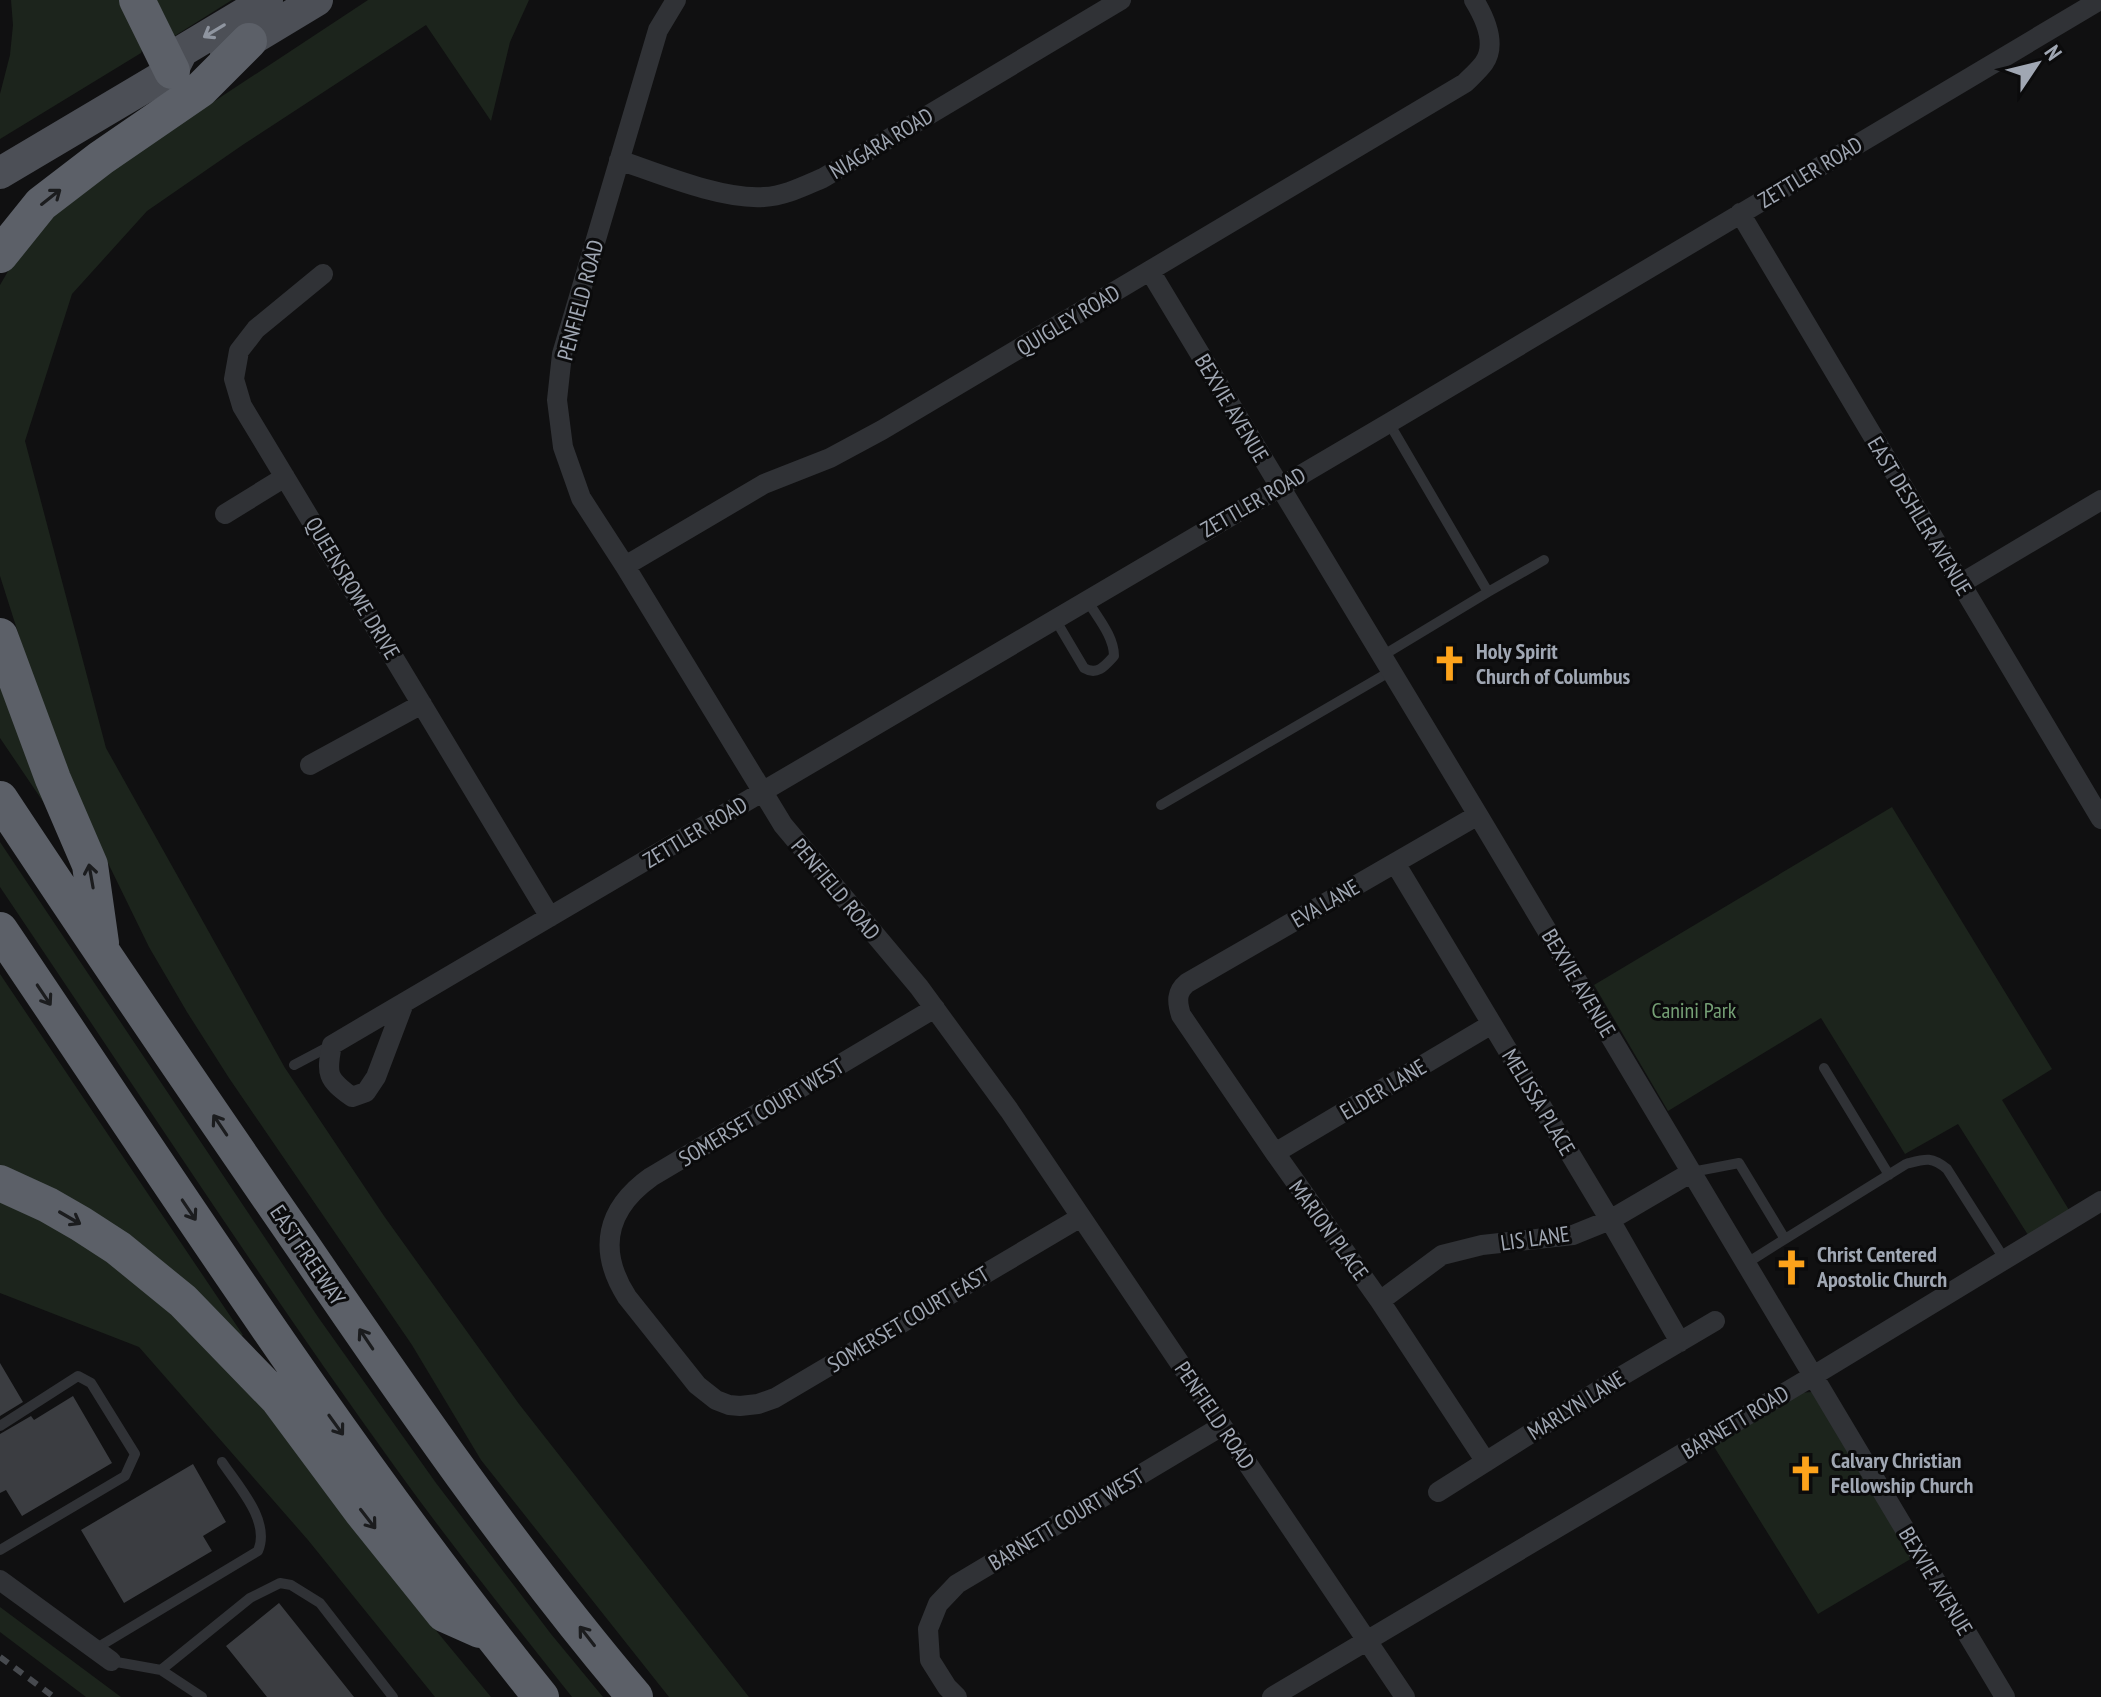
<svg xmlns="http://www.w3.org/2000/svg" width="2101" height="1697" font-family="'PT Sans Narrow',sans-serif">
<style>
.green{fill:#1c241c}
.building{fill:#3b3d41}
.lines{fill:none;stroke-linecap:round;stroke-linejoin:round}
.service{stroke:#303236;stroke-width:10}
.minor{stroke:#303236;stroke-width:20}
.primary{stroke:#4c4f56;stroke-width:32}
.motorway{stroke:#5c6068;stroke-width:36}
.rail{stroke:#474a4f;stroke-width:6;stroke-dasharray:10 8;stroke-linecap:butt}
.oneway{stroke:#8f95a0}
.oneway2{stroke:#1b1c1e}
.labels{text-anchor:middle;stroke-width:6;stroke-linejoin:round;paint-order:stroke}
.street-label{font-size:22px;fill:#a0a7b3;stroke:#0b0b0c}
.poi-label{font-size:22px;font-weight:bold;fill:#a0a7b3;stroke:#0b0b0c;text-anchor:start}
.park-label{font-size:22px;fill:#75a075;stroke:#0b0b0c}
</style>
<rect width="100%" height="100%" fill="#101011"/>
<path class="green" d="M11,0H126L146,38L141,53L0,139V94L10,55L13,25Z
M153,0H232L173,37Z
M368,0H529L510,42L491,121L426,25L244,144L147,211L72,294L25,441L106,748L285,1068L384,1216L519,1404L749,1697H669L481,1460L412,1345L229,1078L187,1012L149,947L69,783L35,686L0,576V285L21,249L40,228L104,174Z
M0,648L44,803L0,738Z
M1892,807L2052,1069L2002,1100L2069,1210L2028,1235L1958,1124L1905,1154L1821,1018L1668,1111L1594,985Z
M0,842L318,1317L436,1483L551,1634L603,1697H572C512,1621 452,1546 395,1467C258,1277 131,1081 0,887Z
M0,974L243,1335L238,1338L0,1169Z
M0,1202L34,1217L81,1242L178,1316L261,1406L405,1593L491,1697H435L308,1540L139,1347L0,1293Z
M1812,1392L1914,1557L1818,1614L1713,1445L1798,1393Z
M0,1607L121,1697H86L0,1632Z"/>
<path class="building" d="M0,1363L23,1402L0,1416Z
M73,1396L112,1463L22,1516L6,1490L0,1493V1434L31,1416L34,1420Z
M193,1464L226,1522L203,1536L212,1551L124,1603L81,1530Z
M279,1603L354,1697H267L226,1646Z"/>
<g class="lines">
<path class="service" d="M1488,592L1544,560
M1055,619L1084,668C1097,676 1105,666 1114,656C1114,636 1097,617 1087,600
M1382,656L1488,592L1389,423
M1161,805L1391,671
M294,1065L330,1046
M1824,1068L1889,1175
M1692,1172L1739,1163L1785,1239L1906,1164C1925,1159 1931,1156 1947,1169L2005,1260
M1747,1263L1785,1239
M0,1426L78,1376L91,1383L135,1454L125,1476L0,1550
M95,1649L258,1551C271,1521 238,1486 222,1462
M111,1661L161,1670L202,1697
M161,1670L250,1598L280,1583L291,1585L320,1603L393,1697"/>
<path class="minor" d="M676,0L658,30L562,354L557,400L563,447L581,498L625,566L783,825L919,987L1009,1110L1405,1697
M619,160C660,174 722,200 764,197C785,196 804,186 823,178L1121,0
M1740,213L2101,819
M1150,271L1478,815L2005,1697
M323,274L256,329L239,351L234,379L242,406L550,917
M225,514L285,477
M625,566L764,484L830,458L882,430L1465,83C1471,77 1479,70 1484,63C1497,44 1485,18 1474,0
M1960,584L2101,500
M310,765L422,704
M1478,815L1187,983C1176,992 1177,1002 1181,1015L1275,1153L1380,1301L1486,1462
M1395,863L1610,1220L1680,1342
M404,1003L376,1077L366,1092L352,1097C327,1079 326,1074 332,1045L1389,423L2100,0
M935,1008L651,1177C606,1209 597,1250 627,1297L697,1385L716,1400L729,1405L740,1406L758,1404L775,1398L1081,1217
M1275,1153L1492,1024
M1380,1301L1442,1255L1482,1245L1573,1235L1610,1220L1692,1172
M1438,1492L1620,1377L1715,1321
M0,1580L111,1661
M957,1697L947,1687L930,1660L928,1629L938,1604L957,1584L1222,1426
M1272,1697L1813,1376L2101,1201"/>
<path class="primary" d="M226,55L317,0
M0,173L172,71L182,51L267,0"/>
<path class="motorway" d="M137,0L172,71
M0,255L41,204L101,158L200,90L249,41
M0,636L53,779L90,865L101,943
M0,799C99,949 200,1097 302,1245C407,1399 514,1554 635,1697
M0,930C175,1189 344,1453 541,1697
M0,1183L48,1205L81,1224L118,1248L183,1301L278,1399L362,1512L444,1614L480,1630"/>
<path class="rail" d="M0,1657L54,1697"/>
</g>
<defs><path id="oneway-shaft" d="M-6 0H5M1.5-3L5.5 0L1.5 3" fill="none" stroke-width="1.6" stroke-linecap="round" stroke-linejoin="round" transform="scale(2)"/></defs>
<use class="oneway" href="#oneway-shaft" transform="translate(214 31) rotate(149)"/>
<g class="oneway2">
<use href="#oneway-shaft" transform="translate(51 197) rotate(-38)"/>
<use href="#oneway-shaft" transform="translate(91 876) rotate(-100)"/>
<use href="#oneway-shaft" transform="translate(44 995) rotate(56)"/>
<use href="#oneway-shaft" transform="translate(220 1125) rotate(-124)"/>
<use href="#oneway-shaft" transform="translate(189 1210) rotate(56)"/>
<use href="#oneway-shaft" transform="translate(70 1218) rotate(30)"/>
<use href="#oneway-shaft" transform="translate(366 1339) rotate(-124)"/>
<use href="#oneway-shaft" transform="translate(336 1425) rotate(54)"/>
<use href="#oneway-shaft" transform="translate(368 1519) rotate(52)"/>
<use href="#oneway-shaft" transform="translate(587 1636) rotate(-128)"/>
</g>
<defs>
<symbol id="church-bare" viewBox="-9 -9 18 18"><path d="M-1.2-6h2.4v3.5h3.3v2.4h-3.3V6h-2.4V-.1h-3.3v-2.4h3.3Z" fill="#fda31b" stroke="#0b0b0c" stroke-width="2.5" paint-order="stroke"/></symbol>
</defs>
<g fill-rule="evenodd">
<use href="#church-bare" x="1424" y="638" width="51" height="51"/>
<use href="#church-bare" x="1766" y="1242" width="51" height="51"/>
<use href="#church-bare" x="1780" y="1448" width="51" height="51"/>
</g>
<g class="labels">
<g class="street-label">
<text transform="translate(881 143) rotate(-31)" y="8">NIAGARA ROAD</text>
<text transform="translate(1810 172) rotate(-31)" y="8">ZETTLER ROAD</text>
<text transform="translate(580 300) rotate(-75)" y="8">PENFIELD ROAD</text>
<text transform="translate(1068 320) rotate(-31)" y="8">QUIGLEY ROAD</text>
<text transform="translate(1232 408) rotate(59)" y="8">BEXVIE AVENUE</text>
<text transform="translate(1253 502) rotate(-30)" y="8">ZETTLER ROAD</text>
<text transform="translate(1920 516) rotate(59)" y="8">EAST DESHLER AVENUE</text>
<text transform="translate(353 588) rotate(59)" y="8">QUEENSROWE DRIVE</text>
<text transform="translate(695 832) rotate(-31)" y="8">ZETTLER ROAD</text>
<text transform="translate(836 889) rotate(50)" y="8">PENFIELD ROAD</text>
<text transform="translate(1325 903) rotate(-30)" y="8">EVA LANE</text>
<text transform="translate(1579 983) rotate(59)" y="8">BEXVIE AVENUE</text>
<text transform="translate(1383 1089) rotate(-31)" y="8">ELDER LANE</text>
<text transform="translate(1539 1102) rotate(59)" y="8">MELISSA PLACE</text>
<text transform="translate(761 1112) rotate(-31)" y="8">SOMERSET COURT WEST</text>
<text transform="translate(1329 1230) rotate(54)" y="8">MARION PLACE</text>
<text transform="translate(1535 1238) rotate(-8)" y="8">LIS LANE</text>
<text transform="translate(308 1255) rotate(56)" y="8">EAST FREEWAY</text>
<text transform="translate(908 1319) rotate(-31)" y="8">SOMERSET COURT EAST</text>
<text transform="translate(1576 1405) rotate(-32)" y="8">MARLYN LANE</text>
<text transform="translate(1215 1415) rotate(56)" y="8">PENFIELD ROAD</text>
<text transform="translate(1735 1422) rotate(-31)" y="8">BARNETT ROAD</text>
<text transform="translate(1066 1519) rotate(-31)" y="8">BARNETT COURT WEST</text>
<text transform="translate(1936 1581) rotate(59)" y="8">BEXVIE AVENUE</text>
</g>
<g class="poi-label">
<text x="1476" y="659">Holy Spirit<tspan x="1476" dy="25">Church of Columbus</tspan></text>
<text x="1817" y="1262">Christ Centered<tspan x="1817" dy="25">Apostolic Church</tspan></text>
<text x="1831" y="1468">Calvary Christian<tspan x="1831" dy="25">Fellowship Church</tspan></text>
</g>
<g class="park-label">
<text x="1694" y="1018">Canini Park</text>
</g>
</g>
<g transform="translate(2037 64) rotate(55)" stroke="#0b0b0c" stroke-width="6" paint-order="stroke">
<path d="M0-6L14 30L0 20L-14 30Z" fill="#a0a7b3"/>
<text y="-12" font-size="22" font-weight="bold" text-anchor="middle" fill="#a0a7b3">N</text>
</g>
</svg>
